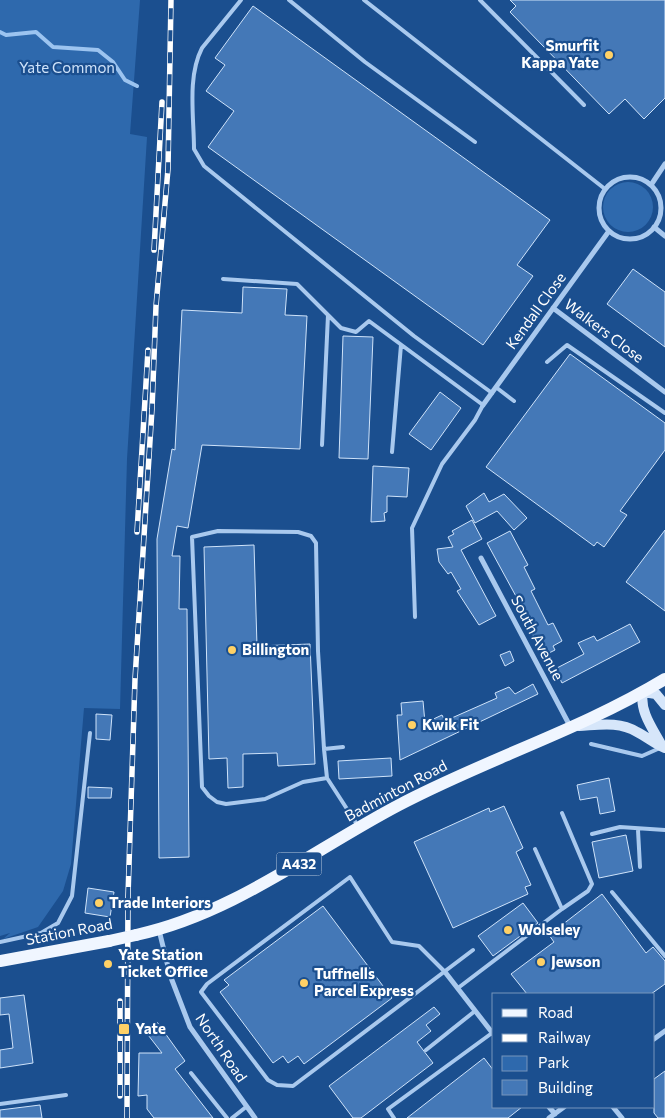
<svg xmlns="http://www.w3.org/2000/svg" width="665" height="1118" font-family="Commissioner,sans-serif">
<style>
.green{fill:#2e69ad}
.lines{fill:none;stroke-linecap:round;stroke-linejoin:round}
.stream{stroke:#9cc4f0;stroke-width:4}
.building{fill:#4478b7;stroke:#cfe3fa}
.lane{stroke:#a9c9ee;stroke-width:4}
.street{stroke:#a9c9ee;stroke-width:5}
.secondary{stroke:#d6e6fa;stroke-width:10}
.primary{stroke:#f0f6ff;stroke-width:12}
.rail-casing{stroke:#fff;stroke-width:5.5}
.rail{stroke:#1b4f8f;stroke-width:4;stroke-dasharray:11;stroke-linecap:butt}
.primary-bridge{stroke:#f0f6ff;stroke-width:12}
.poi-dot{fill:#ffd166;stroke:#1b4f8f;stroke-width:2}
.labels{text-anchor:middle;stroke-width:4.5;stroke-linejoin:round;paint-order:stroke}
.shield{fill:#1b4f8f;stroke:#bbcadd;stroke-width:1}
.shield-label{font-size:14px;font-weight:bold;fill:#fff}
.poi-label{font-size:15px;font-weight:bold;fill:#fff;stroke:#1b4f8f;text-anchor:start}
.park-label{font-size:15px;fill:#cfe3fa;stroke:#1b4f8f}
.street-label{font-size:15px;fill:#fff;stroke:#1b4f8f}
</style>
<rect width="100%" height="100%" fill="#1b4f8f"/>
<path class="green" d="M0,0H140L130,134L147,137L127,459L120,709L84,708L71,864L63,891L38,927L3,939L10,933L0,936Z
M603 207a25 25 0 1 1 50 0a25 25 0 1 1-50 0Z"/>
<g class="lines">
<path class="stream" d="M0,32L6,35L36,32L53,47L98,50L113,62L125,80L137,86"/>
</g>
<path class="building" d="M510,0H665V98L644,119L625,99L609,114L510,12L516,6Z
M253,6L550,220L517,265L533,276L483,345L208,147L234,111L206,91L225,65L215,58Z
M633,269L665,292V347L607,304Z
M243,287L287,289L285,315L307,316L300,449L202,445L188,528L177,526L172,556H180L179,609H187L189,857L159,858L157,539L172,449L175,450L182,310L242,313Z
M343,336L373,337L368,459L339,458Z
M570,354L665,423V450L620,511L627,515L604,547L597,542L594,546L486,467Z
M440,392L461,408L431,450L409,434Z
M373,466L409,468L407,497L387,496V512L384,513L385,521L371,522Z
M484,493L489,502L504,494L527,518L514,530L497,511L475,523L466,506Z
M472,520L482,539L461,550L496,616L479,625L457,591L461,589L451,572L448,574L439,562L437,549L453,547L448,537L454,534L452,531Z
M665,530V611L626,582Z
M510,531L528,565L524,567L535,589L531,591L548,625L553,623L562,641L553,646L555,650L547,654L545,650L542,652L526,622L528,620L518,600L487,543Z
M254,545L257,646L310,644L315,764L278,766L277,753L243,754V787L228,788L227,758L209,759L204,547Z
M630,624L640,642L562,683L555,669L584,654L578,643L594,636L597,641Z
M510,651L514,661L505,666L500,655Z
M533,684L538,694L400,760L397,715H402L401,703L423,701L425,723L442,715L445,721L497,698L495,693L509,687L515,694Z
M96,714L112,715L110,740L96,739Z
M391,758L392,776L339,779L338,761Z
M609,778L615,811L600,814L597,797L580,800L577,785Z
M88,787L112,788L111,798H88Z
M504,806L523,848L516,852L531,885L525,887L528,894L453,928L414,842L489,808L490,812Z
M626,835L633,871L599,878L592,842Z
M88,888L114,892L110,917L85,913Z
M602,894L646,953L653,947L665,961V984L651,994H527L511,974L554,942L549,935Z
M523,903L538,923L493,956L478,936Z
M323,906L392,998L304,1064L298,1056L288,1063L283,1056L273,1063L220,992L229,985L224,980Z
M24,995L33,1063L0,1068V1050L13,1048L9,1014L0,1015V998Z
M434,1007L440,1014L426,1025L431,1031L417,1042L433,1063L361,1118H353L329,1086Z
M157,1022L185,1061L175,1069L213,1118H154L147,1109V1095L138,1096L139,1053H162L145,1031Z
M484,1058L494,1071V1107H522L508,1118H407Z
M665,1071V1118H658L654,1113V1079Z
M40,1105L42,1118H0V1110Z"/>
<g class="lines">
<path class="lane" d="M241,0L202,48C187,77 194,117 194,149L204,166L414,336L492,393
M289,0L365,62L475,142
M364,0L605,189
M480,0L584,105
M223,279L297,284L341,328L356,332L369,321L483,405L475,420L442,464L412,528L415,617
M547,362L567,345L665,413
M497,388L514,401
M322,445L328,315
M392,452L401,345
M591,744L642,756L660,748
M343,747L324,749L327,778L358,826
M324,749L318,651L316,543L311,536L298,532L218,531L192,537L202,787L209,796L217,802L226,804L265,799L303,782L327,778
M562,813L592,884L588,891L562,909
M638,830L640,867
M592,834L620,827L665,830
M612,892L665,956
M0,942L41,933L58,923L72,896L90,733
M445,972L419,946L392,942L350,877L207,984L201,992L268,1080L277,1085L293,1086L473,950
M458,988L562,909L535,849
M426,1050L475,1011
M191,1073L227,1118
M0,1104L66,1095
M232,1118L246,1107
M394,1118L388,1109L492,1033"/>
<path class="street" d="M599 208a31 31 0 1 1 62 0a31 31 0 1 1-62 0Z
M651,185L665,164
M654,227L665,236
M553,308L665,392
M483,405L609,231
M481,558L571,728
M159,930L170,975L190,1027L255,1118
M445,972L494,1035
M654,1039L665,1031
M549,1107L555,1114
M613,1107L622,1118
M549,1118L564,1107"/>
<path class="secondary" d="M579,726C599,725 619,721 637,732C647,737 655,744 665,748
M662,746C653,729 639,711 643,692L656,694L665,705"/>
<path class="primary" d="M136,935C233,914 313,850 399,805C486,759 581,730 665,679
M0,961L109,941"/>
<defs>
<path id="rail" d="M154,250L162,102
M137,532L148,350
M120,1096V1001
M127,1118L128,896L135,679L152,409L156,306L168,169L171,0"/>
</defs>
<use href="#rail" class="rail-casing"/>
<use href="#rail" class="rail"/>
<path class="primary-bridge" d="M109,941L136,935"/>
</g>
<g class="poi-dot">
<circle cx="609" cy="55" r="5"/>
<circle cx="232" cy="650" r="5"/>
<circle cx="412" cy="725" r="5"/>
<circle cx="99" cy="903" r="5"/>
<circle cx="508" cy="930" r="5"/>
<circle cx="541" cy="962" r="5"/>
<circle cx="108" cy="964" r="5"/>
<circle cx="304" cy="983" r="5"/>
<rect x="118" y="1023" width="12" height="12" rx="2.5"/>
</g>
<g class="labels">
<rect class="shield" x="276.5" y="852.5" width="45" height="23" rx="4"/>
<g class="shield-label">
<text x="299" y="869">A432</text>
</g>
<g class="poi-label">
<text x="599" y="51" text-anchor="end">Smurfit<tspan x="599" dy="17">Kappa Yate</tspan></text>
<text x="242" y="655">Billington</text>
<text x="422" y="730">Kwik Fit</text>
<text x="109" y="908">Trade Interiors</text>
<text x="518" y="935">Wolseley</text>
<text x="118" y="960">Yate Station<tspan x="118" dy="17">Ticket Office</tspan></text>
<text x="551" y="967">Jewson</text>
<text x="314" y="979">Tuffnells<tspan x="314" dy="17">Parcel Express</tspan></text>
<text x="135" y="1034">Yate</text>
</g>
<g class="park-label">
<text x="67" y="73">Yate Common</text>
</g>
<g class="street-label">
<text transform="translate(536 311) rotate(-54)" y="5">Kendall Close</text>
<text transform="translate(604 331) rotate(37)" y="5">Walkers Close</text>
<text transform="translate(537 638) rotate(62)" y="5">South Avenue</text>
<text transform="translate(396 791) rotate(-28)" y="5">Badminton Road</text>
<text transform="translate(69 932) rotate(-11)" y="5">Station Road</text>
<text transform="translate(221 1048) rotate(56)" y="5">North Road</text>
</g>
</g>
<rect x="492" y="993" width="162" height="115" fill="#1b4f8f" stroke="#7695bc"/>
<rect x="502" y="1009" width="25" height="8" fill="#f0f6ff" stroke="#7695bc"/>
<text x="538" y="1018" font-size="15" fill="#ffffff">Road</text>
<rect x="502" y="1034" width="25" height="8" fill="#ffffff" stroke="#7695bc"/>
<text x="538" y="1043" font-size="15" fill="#ffffff">Railway</text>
<rect x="502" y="1056" width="25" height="15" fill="#2e69ad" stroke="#7695bc"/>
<text x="538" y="1068" font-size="15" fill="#ffffff">Park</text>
<rect x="502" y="1080" width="25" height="15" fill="#4478b7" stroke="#7695bc"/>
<text x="538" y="1093" font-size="15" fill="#ffffff">Building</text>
</svg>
